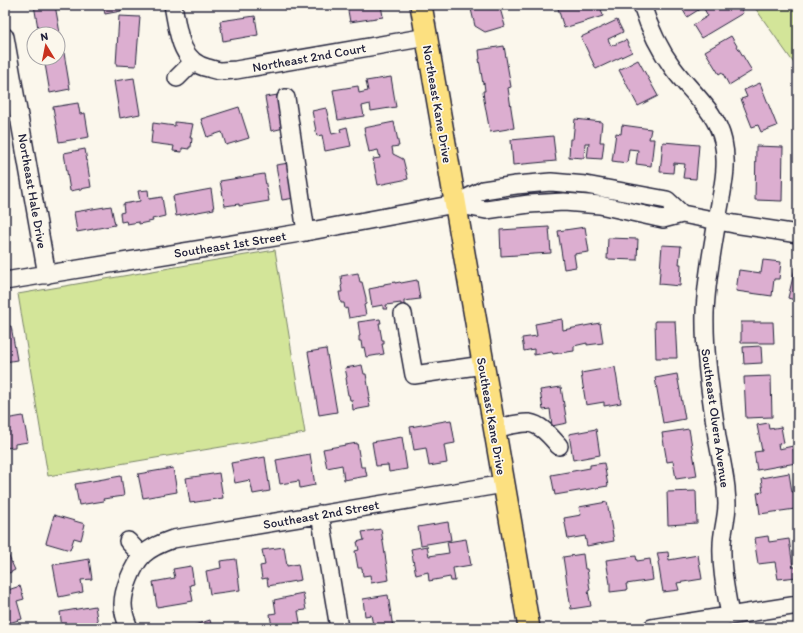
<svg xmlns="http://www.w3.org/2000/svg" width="803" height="633" font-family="Itim,sans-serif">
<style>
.green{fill:#d3e599;stroke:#7a846a}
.building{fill:#dcaed0;stroke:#22223b}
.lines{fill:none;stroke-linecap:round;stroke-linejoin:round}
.minor-casing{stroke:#22223b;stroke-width:20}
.major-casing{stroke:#22223b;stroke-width:24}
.minor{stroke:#fbf7ec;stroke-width:17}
.major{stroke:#fce080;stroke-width:21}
.labels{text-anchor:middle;stroke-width:3.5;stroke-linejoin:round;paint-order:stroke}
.street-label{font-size:13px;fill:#22223b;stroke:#fbf7ec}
</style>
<rect width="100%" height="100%" fill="#fbf7ec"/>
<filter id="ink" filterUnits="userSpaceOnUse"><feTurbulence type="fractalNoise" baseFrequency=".025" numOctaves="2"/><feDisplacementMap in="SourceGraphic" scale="8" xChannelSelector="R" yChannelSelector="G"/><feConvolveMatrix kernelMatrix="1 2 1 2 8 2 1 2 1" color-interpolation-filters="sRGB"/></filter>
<g filter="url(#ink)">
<path class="green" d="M753,5H798V69Z
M275,250L305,433L48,476L18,294Z"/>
<path class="building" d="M34,5H55L61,39L58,40V34H39Z
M103,5H120L121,11L105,14Z
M347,5H381L383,17L350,22Z
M470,5H499L505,26L485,32L475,26Z
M557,5H600L603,16L564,28Z
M680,5H739L743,13L701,38L693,25L708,16L703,7L687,17Z
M119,16L140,17L136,66L116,65Z
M255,16L258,35L223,41L220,21Z
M617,20L623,32L608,39L611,46L626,40L632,52L596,69L581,37Z
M731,36L752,71L729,85L722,72L719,74L705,51Z
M504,46L511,87L508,88L514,128L490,132L484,100L483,91H485L484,83L483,84L479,59H480L479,50Z
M64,53L70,89L50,93L44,58H58V54Z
M638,60L658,96L638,106L619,70Z
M391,77L396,107L371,111L370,104L362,106L364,116L338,120L333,90L358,86L359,93L368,91L366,81Z
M134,78L140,114L120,118L114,81Z
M760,83L777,126L761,132L758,125L752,127L741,99L747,97L744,90Z
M278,95L284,128L271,131L265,97Z
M78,103L80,114L85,113L89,137L59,142L53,107Z
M239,107L249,138L226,145L222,132L207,137L201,119Z
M326,108L332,134L341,132L340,129L347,127L351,146L325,151L322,135L317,136L312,111Z
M575,119L602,122L600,142H604L602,159L587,158L589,143H585L584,158L569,157L570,139H573Z
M175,122L193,124L190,138H192L191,147H189V149L182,148V152L173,151L174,146L151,143L153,123L175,126Z
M394,122L399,146L392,147L393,154L403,159L408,179L378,185L373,159L380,158L378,150L369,152L364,128Z
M622,125L651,129L649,139H654L651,166L636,164L638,150L629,149L627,163L612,161L616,133L621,134Z
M553,136L556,161L513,165L511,140Z
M663,142L699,145L696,179L683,178L685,164L674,163L673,173L660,172Z
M756,146L783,147L782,201L755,200Z
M85,149L91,187L70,191L64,153Z
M289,163L295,198L282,200L276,165Z
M264,174L269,201L239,206V204L225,206L220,181Z
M211,189L214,209L176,216L173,196Z
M148,190L149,199L162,197L165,216L152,219L153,221L139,224V222L127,224L126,221L121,222L120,213L124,212L123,204L140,201L138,191Z
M111,206L115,225L77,232L74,212Z
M5,223L9,244H5Z
M549,227L551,253L501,256L500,230Z
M585,227L589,252L574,254L576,267L564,269L558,231Z
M608,238L638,239L637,260L607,259Z
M662,245L681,246L679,264H681L680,286L659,284Z
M763,260L781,262L779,279H774L772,296L736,291L739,270L761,273Z
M796,264H798V301L788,298Z
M358,273L360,282H362L366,298V304L364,305L366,315L349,318L347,308L345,309L344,303H341L339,292H342L341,286L342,285L341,276Z
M417,280L420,299L404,301V305L401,306V303L386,305L387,309H383V305L372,307L369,289L379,287L378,286L384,285V284L395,282V283L400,282L401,283Z
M380,319L381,323H379L382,340H384V344H382L384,354L366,357L364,347L362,348L361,341H359V336H360L358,322Z
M562,319L563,330L600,323L603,343L587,345V343L574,346V351L553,354L552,352L534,355V349L524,351L522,338L537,336L535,324Z
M655,321H675L677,358H656Z
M741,322H773L774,343H741Z
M11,326L17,360L5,362V327Z
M761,346L762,363L744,364L743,347Z
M326,349L337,412L319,415L308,352Z
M362,365L364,374H366L370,397H368L370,407L353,410L352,400H350L349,395H348L346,384H347L346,378L347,377L345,368Z
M615,367L621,403L604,406V402L586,405L581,373Z
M677,374L685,419L663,423L655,378Z
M771,376L772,417L746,418L744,377Z
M561,387L567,423L552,426L550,409L543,410L540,390Z
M23,416L28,442L15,444V447L5,448V419Z
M451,420L455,443L444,445L447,463L429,466L426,448L414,450L410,427Z
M768,423L769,429L781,427L784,443L778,444L779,449L793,446L796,463L757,470L754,452L762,451L757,425Z
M596,429L600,455L573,460L569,434Z
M689,429L697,476L676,479L673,461L667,462L662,433Z
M402,437L407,469L389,472L388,465L376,466L372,442Z
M357,443L361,467H365L367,476L344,480L342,465L327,468L323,449Z
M310,454L315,485L300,488L299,481L280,484L276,460Z
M265,457L270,491L253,494L250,480L235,483L231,463Z
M604,463L608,486L555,495L551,475L590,468V465Z
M173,468L177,492L143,498L138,474Z
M219,473L223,498L190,503L186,478Z
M789,473L792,492L797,491L798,503L795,504V509L760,514L757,493L763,492L761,478Z
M121,476L124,496L103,499L104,501L79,505L75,484Z
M696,491L697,523L668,525L667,492Z
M607,502L614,541L587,546L585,536L568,539L564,518L581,515L579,507Z
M54,515L85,524L81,540L74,538L70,550L46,543Z
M448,522L451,540L421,545L418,527Z
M381,529L389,580L371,583L370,575L363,576L362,568H358L355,551L359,550L357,542L364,540L362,532Z
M768,536L769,542L789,539L793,567H796L797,577L778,579L775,562L758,564L755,545H756L755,538Z
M466,539L471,565L453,568L455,581H451L450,577L429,581L428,572L416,575L411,549L427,546L429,556L449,553L447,542Z
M284,547L287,566L298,564L301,580L268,586L267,578L262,579L260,566L265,565L262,550Z
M5,548L15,570L5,575Z
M668,552L669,560L698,555L702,579L677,583L679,590L663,592L658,562L659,561L657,553Z
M583,554L585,569H587L590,590L588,591L591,606L571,609L563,557Z
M636,556L637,561L650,559L653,580L626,584L627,590L610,592V584L606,560Z
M89,559L92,579L81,580L83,592L59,597L53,565Z
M236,559L240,590L210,594L206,571L221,568L220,561Z
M191,566L194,584L190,585L193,601L157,607L153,582L175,578L173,569Z
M20,586L24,599L17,601L22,619L9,623L10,628H5V591Z
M303,593L306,610L298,611L301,628H272L270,614L276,613L274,600L293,596V595Z
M388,595L393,628H374V625H373L371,615L365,616L363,599Z
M95,606L98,625L86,628H62L60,612Z
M210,620L212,628H186Z"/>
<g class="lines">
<defs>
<path id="minor" d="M173,5C178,29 179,62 208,68C212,69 216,71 221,71C226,71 231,70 236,70L427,37
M642,5C649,27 659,49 673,68C691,93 716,110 723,141C729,168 721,194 717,221C712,251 706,282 705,313C704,355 711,396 717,437C720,454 724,471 726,488C726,493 727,499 727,504C727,518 722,532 722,545C721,569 726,592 730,615
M5,37L47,275
M177,78L193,62
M286,98L306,232
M455,204L486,210L529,204L564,202L600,205L663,219L682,214L734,224L798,234
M5,281L300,233L455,204L483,190L516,185L551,182L586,185L667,200L682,214
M403,314L414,375L483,365
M494,429C504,427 519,422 529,423C542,425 551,437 559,446
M320,514L339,628
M128,541L142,556
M129,628C126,621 123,612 123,604C123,590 133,565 143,555C151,547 162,543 173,539L504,484
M652,628L798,605"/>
<path id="major" d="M421,5L529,628"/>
</defs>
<use href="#minor" class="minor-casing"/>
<use href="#major" class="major-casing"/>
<use href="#minor" class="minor"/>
<use href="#major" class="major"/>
</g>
</g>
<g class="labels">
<g class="street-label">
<text transform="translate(309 57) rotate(-10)" y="5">Northeast 2nd Court</text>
<text transform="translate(438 104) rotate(80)" y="5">Northeast Kane Drive</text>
<text transform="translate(33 191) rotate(80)" y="5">Northeast Hale Drive</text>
<text transform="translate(230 244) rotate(-9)" y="5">Southeast 1st Street</text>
<text transform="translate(492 416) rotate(80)" y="5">Southeast Kane Drive</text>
<text transform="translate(716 418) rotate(82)" y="5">Southeast Olvera Avenue</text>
<text transform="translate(321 514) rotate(-10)" y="5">Southeast 2nd Street</text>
</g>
</g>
<rect width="803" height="633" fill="none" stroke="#fbf7ec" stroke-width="20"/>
<rect x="10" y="10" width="783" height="613" fill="none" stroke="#22223b" stroke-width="1.5" filter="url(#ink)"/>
<g transform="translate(46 46) rotate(350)"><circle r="19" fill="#fbf7ec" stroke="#a4a2a5"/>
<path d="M0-3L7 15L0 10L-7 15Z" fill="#c8321e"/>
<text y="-6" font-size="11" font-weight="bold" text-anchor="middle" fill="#22223b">N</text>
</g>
</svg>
